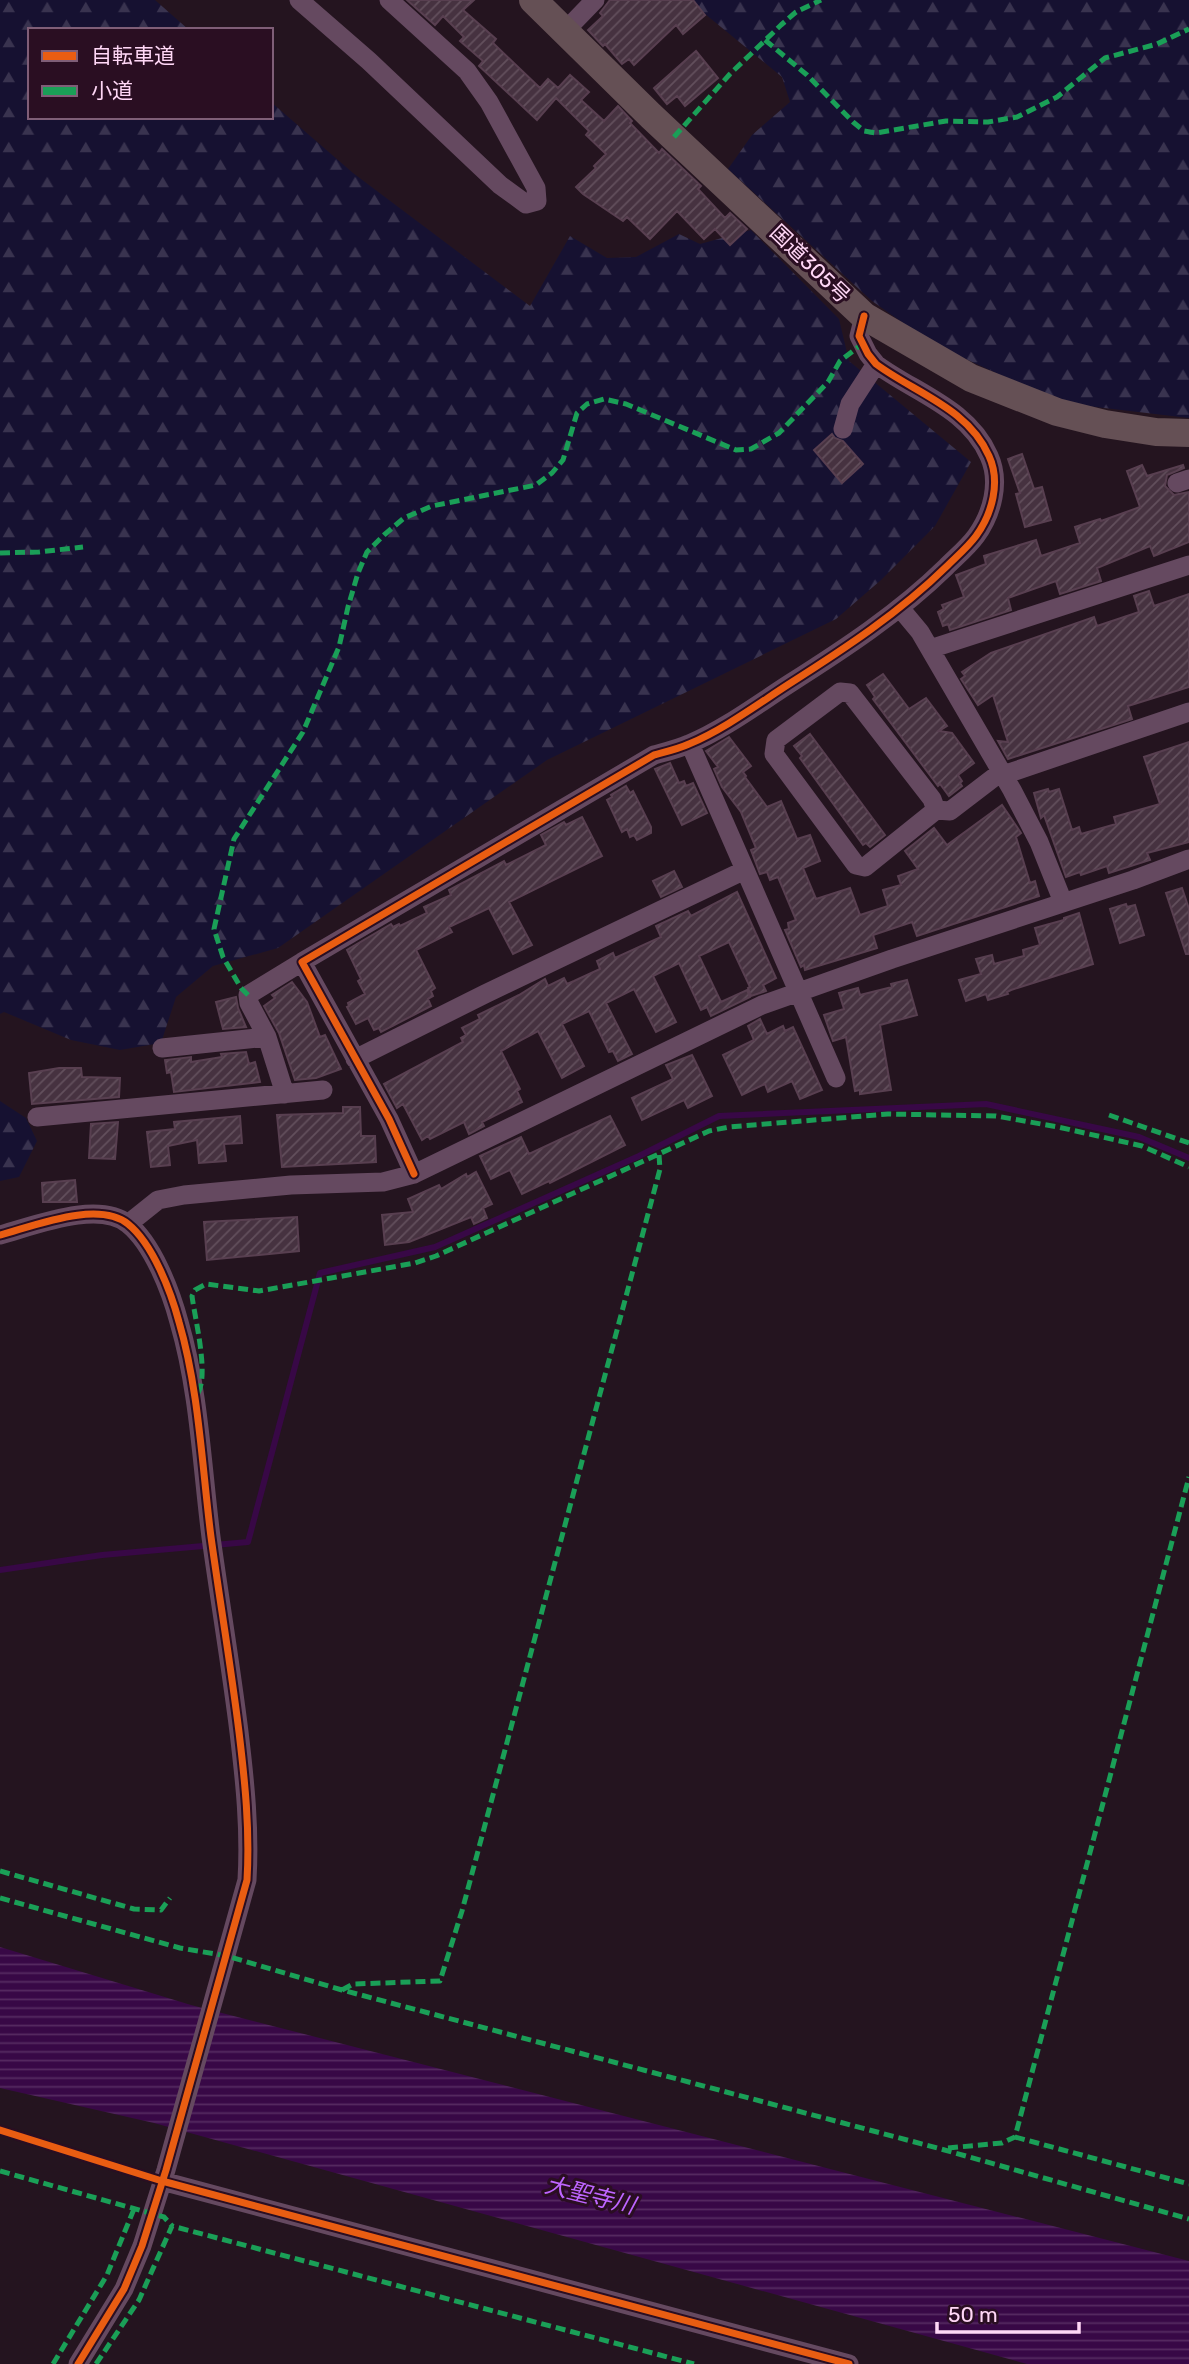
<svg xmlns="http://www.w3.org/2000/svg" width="1189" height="2364" font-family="Rubik,'Noto Sans JP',sans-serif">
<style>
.forest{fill:url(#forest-firs)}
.water{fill:url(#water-rules)}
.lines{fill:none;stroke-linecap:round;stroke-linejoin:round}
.stream{stroke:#380846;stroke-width:6}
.building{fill:url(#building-hatch);stroke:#583f50;stroke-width:2}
.minor{stroke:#654960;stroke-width:19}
.highway{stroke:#655055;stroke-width:28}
.quiet{stroke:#1a9f57;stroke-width:5;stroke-dasharray:10 5;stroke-linecap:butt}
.cycleway-casing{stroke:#2a0e22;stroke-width:11}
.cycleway{stroke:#e95d12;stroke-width:7}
.labels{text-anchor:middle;stroke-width:6;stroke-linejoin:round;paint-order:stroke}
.street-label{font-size:21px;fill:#ffd7f6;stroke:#2a0e22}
.water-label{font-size:23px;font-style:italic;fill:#be65ff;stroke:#2a0e22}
</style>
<defs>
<pattern id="forest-firs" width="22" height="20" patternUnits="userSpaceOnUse" patternTransform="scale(1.75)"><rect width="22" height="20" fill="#161131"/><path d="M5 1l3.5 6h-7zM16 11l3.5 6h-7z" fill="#39334f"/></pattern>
<pattern id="water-rules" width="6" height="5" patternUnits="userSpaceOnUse" patternTransform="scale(1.75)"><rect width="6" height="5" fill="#380846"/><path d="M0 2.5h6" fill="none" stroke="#562b61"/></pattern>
<pattern id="building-hatch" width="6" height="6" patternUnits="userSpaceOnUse" patternTransform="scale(1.75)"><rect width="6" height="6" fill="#463240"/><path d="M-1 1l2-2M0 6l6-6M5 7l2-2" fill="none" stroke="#624f5c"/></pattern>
</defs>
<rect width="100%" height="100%" fill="#24141f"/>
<path class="forest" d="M0,0H155L189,30H30V117H271V102L353,173L530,306L570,236L607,258L636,257L679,234L700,244L751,230L839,319L849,361L971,462L935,526L881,580L836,619L547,760L278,948L213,966L176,997L161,1043L120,1050L71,1040L4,1012L0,1014Z
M688,0H1189V418L1062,403L933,344L872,301L728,169L752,135L790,102L782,77Z
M0,1101L26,1118L37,1141L19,1177L0,1181Z"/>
<path class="water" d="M0,1947L191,2005L1189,2261V2364H1027L154,2123L0,2088Z"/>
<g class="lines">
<path class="stream" d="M0,1570L102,1555L248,1542L320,1273L435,1247L639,1156L719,1116L986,1104L1139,1137L1189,1158"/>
</g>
<path class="building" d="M407,0H474L463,10L496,39L493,43L540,88L548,79L558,88L570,75L589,92L581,100L604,121L618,106L632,121L630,123L659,153L662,149L701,186L698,189L725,218L730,213L747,229L730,245L715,229L704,239L677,211L650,239L627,217L623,221L583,194L576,187L596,168L594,166L606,154L586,135L589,131L556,98L537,120L479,66L483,61L460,41L464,37L443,16L435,25Z
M610,0H693L705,15L683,34L676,25L634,65L629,59L622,64L605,44L603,46L588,30L603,16L600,13Z
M696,51L718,78L685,106L677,96L667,104L654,88Z
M832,434L835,438L843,441L863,464L842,483L814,450Z
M1022,454L1034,489L1042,487L1051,520L1025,527L1016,494L1020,493L1008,459Z
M1142,465L1147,476L1183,465L1184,468L1167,475L1165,486L1174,495L1189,492V542L1154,556L1150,546L1097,568L1101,581L1060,594L1056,581L1008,598L1011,610L950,630L948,624L943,626L938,612L944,609L942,605L964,597L956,575L986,564L984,556L1036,540L1041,556L1080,543L1075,527L1100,519L1101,521L1140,507L1127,471Z
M1149,591L1154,606L1189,594V687L1128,706L1132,719L1008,759L998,741L1008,742L993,695L978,705L961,679L965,676L962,672L991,653L1094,617L1097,626L1139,612L1134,596Z
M883,674L909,709L926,698L947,726L939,731L952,733L974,763L958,775L962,781L960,783L962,786L949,796L940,784L938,786L873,699L875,697L867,685Z
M810,734L885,835L870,847L866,843L863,845L800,758L802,756L794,746Z
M729,737L751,766L743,772L746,776L745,777L767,807L781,801L797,839L810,835L820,861L803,868L816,899L850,888L860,915L888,906L883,890L901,885L898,876L918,869L905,851L934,828L947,845L1002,805L1021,833L1016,837L1030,883L1035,881L1039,896L917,936L912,922L873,935L877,948L805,970L804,965L801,967L785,930L789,929L788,923L796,920L778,877L770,880L767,872L760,874L751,850L756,848L741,812L722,787L714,769L718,767L706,751Z
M1189,742V842L1147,853L1150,860L1109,873L1107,866L1081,875L1080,872L1066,877L1044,815L1041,818L1034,793L1048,789L1049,792L1059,789L1072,830L1079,827L1081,834L1116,824L1114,817L1160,804L1144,757Z
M670,763L679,783L684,781L686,786L693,783L707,813L682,825L655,769Z
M626,786L630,793L633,791L651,827V833L637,840L634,835L630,837L627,829L622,832L607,800L612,797L611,795Z
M582,817L602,856L509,902L532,945L513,954L489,908L449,927L452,932L416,950L435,988L431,991L433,996L428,999L431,1006L381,1032L379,1028L374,1030L368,1018L356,1024L347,1007L349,1006L348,1003L365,994L358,981L361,979L347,950L391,924L393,927L399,924L400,926L427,913L424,907L451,895L449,890L504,861L506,865L546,845L541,835L564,822L566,825Z
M674,871L682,887L661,897L653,881Z
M1182,888L1189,909V954H1186L1166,893Z
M737,892L776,978L763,985L766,991L751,996L748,988L750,987L729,942L699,956L721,1002L747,990L750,997L711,1016L707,1007L701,1010L679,963L653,976L676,1022L656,1032L634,989L606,1003L632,1054L618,1061L613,1051L609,1052L589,1011L562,1024L584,1066L562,1078L538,1031L501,1051L520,1089L517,1091L522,1102L482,1122L484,1126L469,1134L464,1122L430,1139L428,1136L422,1140L403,1104L397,1108L384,1084L463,1042L461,1038L466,1035L462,1028L480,1019L478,1015L519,995L545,979L548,986L564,978L567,984L574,981L600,969L597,961L613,953L615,958L661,937L656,926L688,911L691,916Z
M1126,904L1127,907L1135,905L1144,935L1120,943L1110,909Z
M1079,913L1093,964L1011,990L1007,992L1008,994L988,1000L986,994L966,1001L959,980L981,974L976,959L992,955L994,964L1024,956L1023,950L1040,945L1035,928L1064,920V918Z
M907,980L917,1015L880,1025L891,1090L860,1094V1090L855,1091L846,1037L833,1041L824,1015L844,1009L839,993L858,988L860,995L892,987L891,984Z
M292,982L307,1002L320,1037L325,1035L341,1069L316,1078L295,1080L279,1033L264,1006L275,998L272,995Z
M236,997L238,1008L246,1027L223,1029L216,1002Z
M760,1019L767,1034L783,1026L785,1031L793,1027L822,1090L800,1099L792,1081L768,1092L765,1084L742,1095L723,1055L754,1040L748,1026Z
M246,1052L249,1064L255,1062L260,1082L174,1092L171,1072L167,1073L165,1060L191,1057V1062L222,1057L221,1054Z
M692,1055L712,1096L688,1108L684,1100L642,1120L632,1098L673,1079L666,1065Z
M59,1068H81L82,1077L120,1078L119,1097L32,1104L29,1073Z
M343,1107H360L361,1136H375L376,1162L282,1167L277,1115L343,1113Z
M240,1116L242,1143L224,1144L226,1161L199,1163L197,1140L168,1146L170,1165L151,1167L147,1132L175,1129L174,1122Z
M610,1116L625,1145L550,1183L549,1181L522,1194L510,1170L491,1179L480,1156L521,1137L529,1154Z
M118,1122L115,1159L89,1158L91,1124Z
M476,1172L492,1204L483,1208L487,1218L474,1224L471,1217L409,1242L385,1245L382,1215L413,1212L408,1199L439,1185L441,1189L466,1174L467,1177Z
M75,1180L77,1202H43L42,1183Z
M297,1217L299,1251L207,1260L204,1222Z"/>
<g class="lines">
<path class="minor" d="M299,0L369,61L500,185L526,204L537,201L536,188L489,102L467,71L389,0
M565,31L595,0
M843,429L850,404L876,364
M1177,483L1189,479
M900,608L920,632L1012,790L1039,842L1063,902
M930,649L1189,565
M690,744L836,1078
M1003,775L1189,712
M936,810L932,799L850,693L840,692L776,740L774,754L856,865L865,867L936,810L950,811L1001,772
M162,1048L267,1037
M355,1059L485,994L745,870
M285,1094L267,1037L249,1003L248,995L302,962
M37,1117L323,1090
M414,1174L389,1119L302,962L654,755C665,752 678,749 689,744C723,730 758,704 789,684C844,649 899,613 946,567C956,557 968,547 976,536C992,514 1001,482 989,456C968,408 915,393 876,364L868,354L859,336L864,316
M128,1224L158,1200L184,1195L291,1185L383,1182L414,1174L762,1005L892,959L1133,880L1189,859
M0,1235C34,1226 98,1200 128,1224C153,1244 171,1292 179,1322C199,1390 202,1467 211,1537C220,1602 231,1667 239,1732C245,1782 250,1830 247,1880L166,2170L142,2246L124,2289L78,2364
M162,2181L849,2364"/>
<path class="highway" d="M533,0L651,116L864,316L971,378L1057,412L1105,424L1156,432L1189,433"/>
<path class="quiet" d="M765,40L807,75L853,122L864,131L876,133L946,121L988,122L1017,117L1057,97L1105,58L1157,44L1189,29
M674,137L730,74L781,25L796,12L821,0
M0,553L39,552L83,547
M248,995L241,988L223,957L214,929L234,839L303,732L339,647L348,607L358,573L367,552L384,535L404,518L432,506L536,485L552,473L563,460L577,413L587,404L604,399L626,404L736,450L751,449L779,433L828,382L840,361L862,344
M1109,1115L1189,1143
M198,1393C209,1374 195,1319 192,1296L195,1290L206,1284L259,1291L415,1263L436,1256L709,1131L729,1127L888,1114L996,1116L1058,1127L1142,1146L1189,1167
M0,1871L134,1909L161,1910L170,1898
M0,1898L180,1948L227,1956L342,1990L941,2149L1189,2219
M342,1990L353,1984L440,1981L462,1911L660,1169L659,1155
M1015,2137L1189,2184
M948,2148L1002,2143L1015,2137L1189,1477
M0,2171L164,2217L172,2226
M53,2364L107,2275L134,2209
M96,2364L139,2300L172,2226L694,2364"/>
<defs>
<path id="cycleway" d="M414,1174L389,1119L302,962L654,755C665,752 678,749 689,744C723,730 758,704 789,684C844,649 899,613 946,567C956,557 968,547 976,536C992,514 1001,482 989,456C968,408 915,393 876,364L868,354L859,336L864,316
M0,1235C34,1226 98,1200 128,1224C153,1244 171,1292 179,1322C199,1390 202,1467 211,1537C220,1602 231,1667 239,1732C245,1782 250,1830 247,1880L166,2170L142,2246L124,2289L78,2364
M0,2130L162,2181L849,2364"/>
</defs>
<use href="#cycleway" class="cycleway-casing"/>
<use href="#cycleway" class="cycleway"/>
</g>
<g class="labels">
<g class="street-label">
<text transform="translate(810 264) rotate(44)" y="7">国道305号</text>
</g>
<g class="water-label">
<text transform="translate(590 2195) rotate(14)" y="8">大聖寺川</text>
</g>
</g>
<rect x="28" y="28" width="245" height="91" fill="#2a0e22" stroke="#7f5e77" stroke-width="2"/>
<rect x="42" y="51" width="35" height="10" fill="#e95d12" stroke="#7f5e77" stroke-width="2"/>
<text x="91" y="63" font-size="21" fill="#ffd7f6">自転車道</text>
<rect x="42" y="86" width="35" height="10" fill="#1a9f57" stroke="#7f5e77" stroke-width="2"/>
<text x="91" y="98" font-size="21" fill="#ffd7f6">小道</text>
<path d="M937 2322v10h142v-10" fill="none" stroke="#ffd7f6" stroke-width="3.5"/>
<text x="948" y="2322" font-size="21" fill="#ffd7f6" stroke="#2a0e22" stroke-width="5" paint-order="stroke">50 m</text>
</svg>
